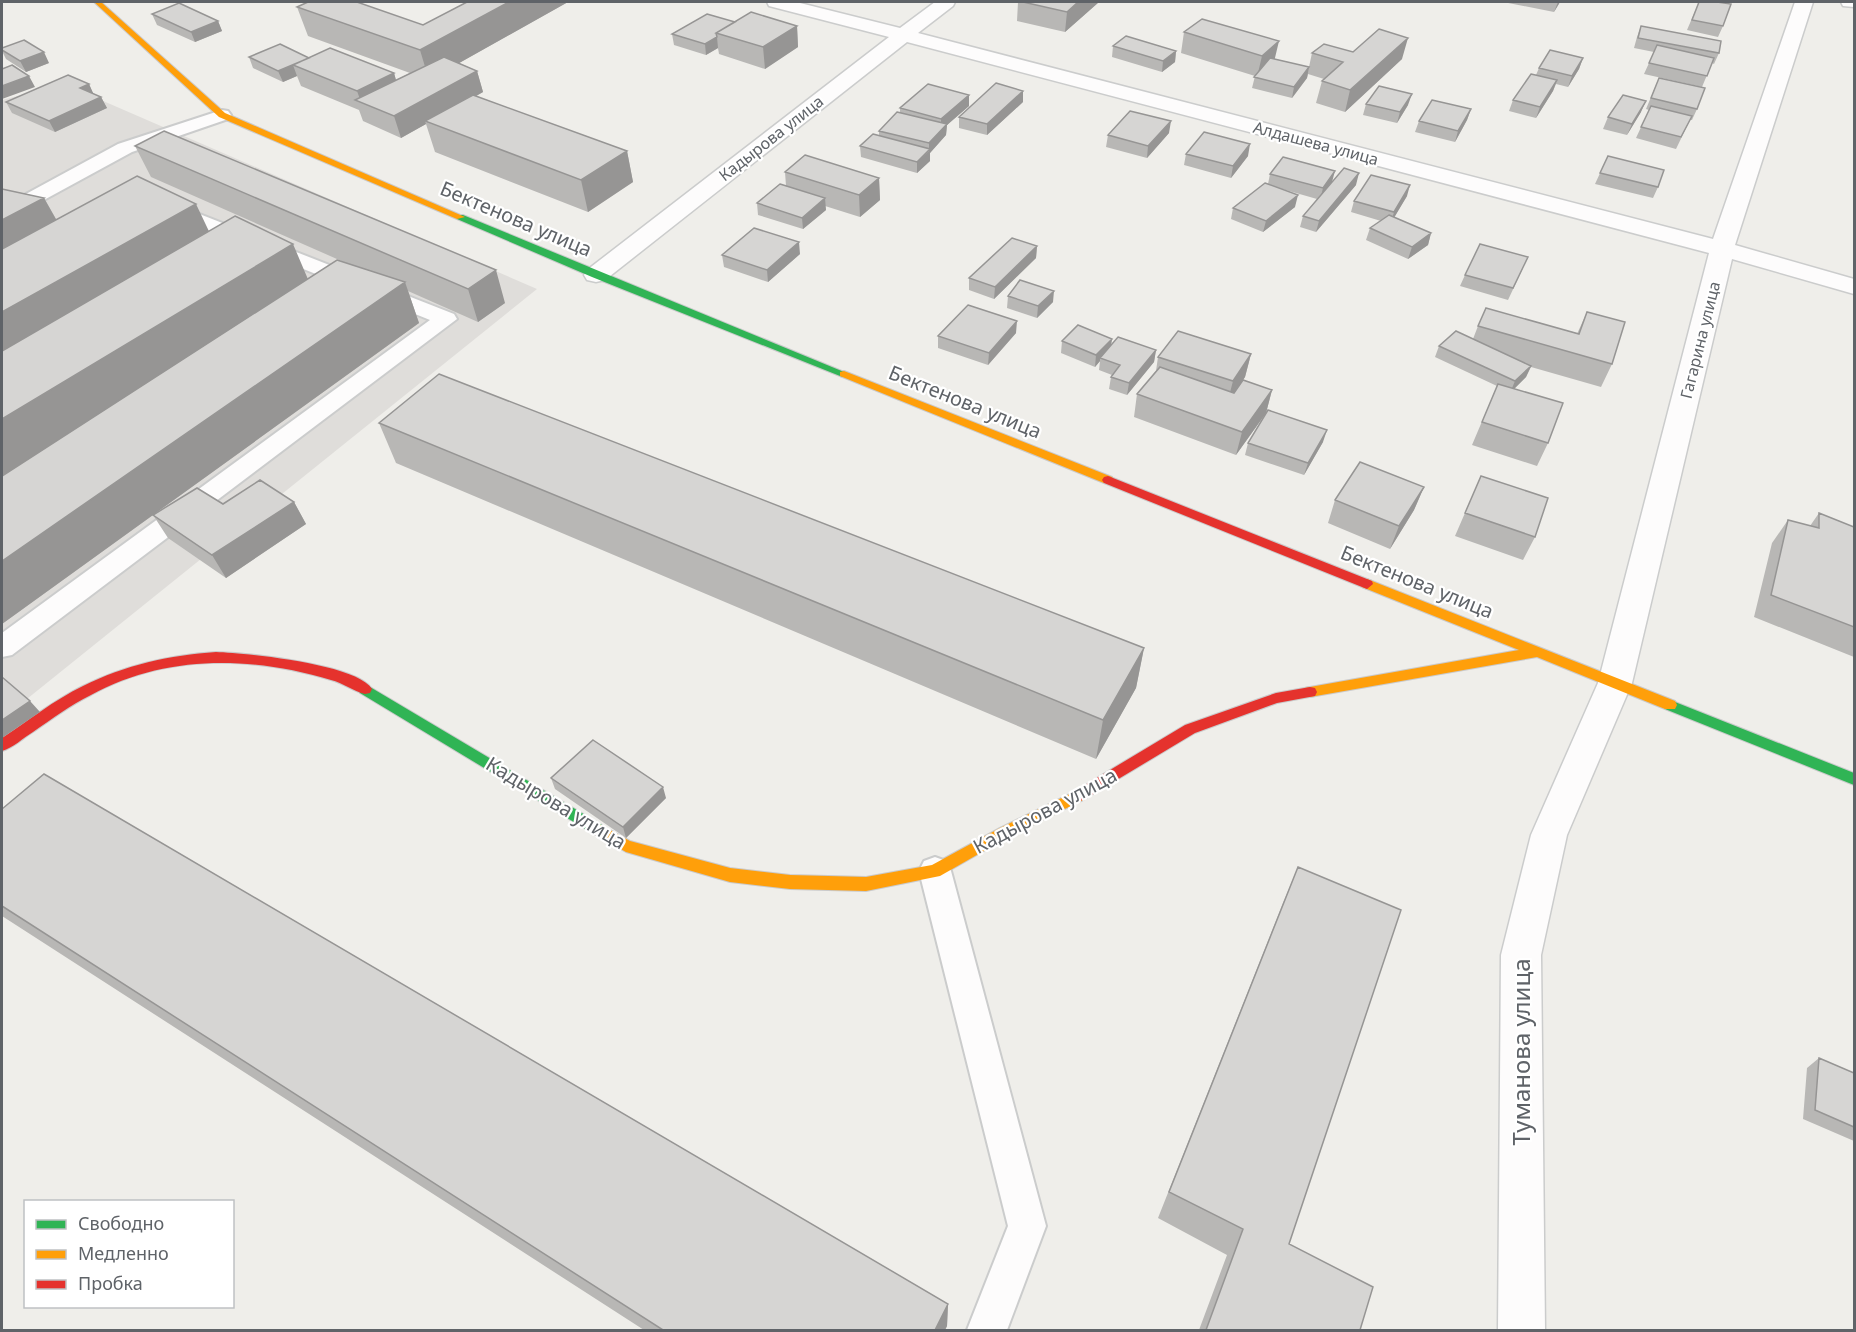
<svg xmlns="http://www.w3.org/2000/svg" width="1856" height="1332" font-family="'Noto Sans',sans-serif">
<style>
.industrial{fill:#dfddda}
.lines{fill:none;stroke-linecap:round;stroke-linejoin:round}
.lane-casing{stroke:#cbcccc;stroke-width:4}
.street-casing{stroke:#cbcccc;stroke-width:3}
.fast-casing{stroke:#cacacb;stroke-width:2}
.slow-casing{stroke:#cacacb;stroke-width:2}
.jam-casing{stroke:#cacacb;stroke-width:2}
.lane{fill:#fdfcfc;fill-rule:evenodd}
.street{fill:#fdfcfc;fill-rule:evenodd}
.fast{fill:#30b455;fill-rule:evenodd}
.slow{fill:#ff9f0a;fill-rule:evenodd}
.jam{fill:#e5322d;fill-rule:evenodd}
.wall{fill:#b8b7b5}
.shaded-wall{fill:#969594}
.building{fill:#d6d5d3;stroke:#969594;stroke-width:1.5}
.labels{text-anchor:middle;stroke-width:4.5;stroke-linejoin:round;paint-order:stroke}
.far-street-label{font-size:16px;fill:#5f6368;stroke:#fff}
.street-label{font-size:20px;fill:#5f6368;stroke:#fff}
.near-street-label{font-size:24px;fill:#5f6368;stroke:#fff}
</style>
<rect width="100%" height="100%" fill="#efeeea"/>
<path class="industrial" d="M64,84L537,289L2,719V100Z"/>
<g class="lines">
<defs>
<path id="lane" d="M222,110L228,111L231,115L228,119L132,152L9,219L2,221V207L118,144Z
M169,202L454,314L457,319L12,655L2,657V633L430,320L162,212L159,208L162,204Z
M935,857L946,861L951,871L1046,1226L1007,1330H967L1008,1226L919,871L924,861Z"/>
<path id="street" d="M767,2H796L900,28L935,2H955L953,6L918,33L1713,239L1795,2H1813L1735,245L1854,279V294L1732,259L1632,683L1567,835L1541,955L1545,1330H1498L1501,955L1531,835L1598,683L1709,253L907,42L605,280L596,282L587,280L584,275L587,270L889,37L769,6Z
M1841,2H1854V7L1843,6Z"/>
<path id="fast" d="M457,215H463L849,374L844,377L840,376L592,277L457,219Z
M365,684L602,825L604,829L602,833L597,835L592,833L360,693L358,689L360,685Z
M1670,700L1854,773V785L1665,709L1663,705L1665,701Z"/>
<path id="slow" d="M94,2H101L225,113L465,217L457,219L219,117Z
M844,371L1112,477L1114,480L1112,483H1104L840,376V372Z
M1367,579L1675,701L1677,705L1675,709H1665L1537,657L1310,697L1305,696L1303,692L1305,688L1310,687L1519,650L1362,587L1361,584L1362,581Z
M1080,789L1085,791L1087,795L1085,799L1010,836L940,876L866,891L790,889L730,882L626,852L592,833L590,829L592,825L597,823L630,841L730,868L790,875L866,877L932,865L1000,828Z"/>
<path id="jam" d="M1108,476L1372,581L1373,584L1367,589L1362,587L1104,483L1102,480L1104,477Z
M216,652C245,653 357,664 372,689L370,693L365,694C353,691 343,683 331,680C252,656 165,654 91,695C70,705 52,719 33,732C23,738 13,748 2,751V738C28,721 54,700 83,686C125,665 170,655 216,652Z
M1310,687L1315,688L1317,692L1315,696L1277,703L1195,733L1085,799L1080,801L1075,799L1073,795L1075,791L1185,725L1276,693Z"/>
</defs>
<use href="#lane" class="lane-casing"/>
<use href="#street" class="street-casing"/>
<use href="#fast" class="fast-casing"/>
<use href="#slow" class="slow-casing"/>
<use href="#jam" class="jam-casing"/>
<use href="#lane" class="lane"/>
<use href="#street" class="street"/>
<use href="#fast" class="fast"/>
<use href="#slow" class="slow"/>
<use href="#jam" class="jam"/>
</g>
<path class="wall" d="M467,2H568L459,63L477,71L483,92L476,96L627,151L633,182L588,212L435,152L426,124L401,138L363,121L359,110L301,86L297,76L283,82L253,68L249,57L309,58L394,73L396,80L410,73L308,36L297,7L423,25Z
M1018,2H1099L1065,32L1017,21Z
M1503,2H1560L1554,12Z
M1699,2L1723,26L1718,37L1687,30Z
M152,14L218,21L222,31L195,42L157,25Z
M735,22L797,26L798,47L765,69L719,54L718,48L706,55L674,45L672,34Z
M1641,26L1719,53L1714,64L1712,63L1702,87L1644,74L1654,52L1634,48L1637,37Z
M1184,32L1275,59L1309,67L1312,53L1353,52L1402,59L1345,112L1316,103L1322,81L1324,79L1308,74L1307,78L1292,98L1252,88L1255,76L1181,53Z
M1113,46L1176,51L1175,62L1162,72L1112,57Z
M2,48L49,63L26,72L6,59L2,51Z
M1583,58L1579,69L1568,87L1556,84L1553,91L1536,118L1509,111L1513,100L1536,75L1539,68Z
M1659,78L1697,109L1692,120H1690L1676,149L1636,138L1649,110L1646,109Z
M89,84L93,94L101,97L107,108L55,132L12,113L6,102Z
M969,95V106L947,125L946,135L930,153V161L917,173L861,157L860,146L879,136V131L900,113V108Z
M1023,102L987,135L959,128V117Z
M1366,104L1408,105L1397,123L1363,115Z
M1471,109L1467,120L1455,142L1415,132L1419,121Z
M1641,112L1627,135L1603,129L1608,117Z
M1169,133L1147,158L1106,147L1108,135Z
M135,146L505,303L478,322L408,291L419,323L2,624V189L44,198L56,219L208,231L308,279L346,263L151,177Z
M1186,154L1248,156L1231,178L1184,165Z
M1608,156L1658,187L1653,198L1595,184Z
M785,172L879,178L880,200L860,217L825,206L826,210L803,229L758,215L757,203L786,186Z
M1270,174L1332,182L1356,185L1316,232L1300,227L1303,216L1317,199L1282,189L1295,207L1263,232L1231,219L1233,208L1268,184Z
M1407,196L1394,217L1431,233L1428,245L1408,259L1366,240L1370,228L1381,221L1351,212L1354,201Z
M1037,246L1036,258L994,299L969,290V278Z
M800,254L768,282L724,267L722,255Z
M1523,268L1508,300L1460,286L1465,275Z
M1008,296L1053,302L1037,318L1007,308Z
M1587,312L1612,364L1601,387L1531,367L1526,377L1514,389L1548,443L1537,466L1472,445L1497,386L1435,357L1439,346L1473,339L1478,326L1577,334Z
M1016,333L988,365L938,348V336Z
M1112,339L1111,345L1156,350L1154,362L1127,395L1109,389L1111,377L1112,375L1099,370L1100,361L1095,367L1061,353L1062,341Z
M1251,354L1245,377L1243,380L1272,390L1266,413L1236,455L1134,417L1137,394L1156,371L1158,357Z
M379,423L1144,648L1136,688L1096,759L396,463Z
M1323,442L1304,475L1245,455L1248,443Z
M1481,476L1535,537L1523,560L1455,536Z
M1424,487L1414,510L1390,549L1328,523L1335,500Z
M294,502L306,524L226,578L168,538L153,515L223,504Z
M1819,513L1854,527V657L1754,617L1772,543L1788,520L1810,526Z
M551,778L666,798L626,838L555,789Z
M2,809L948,1304L947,1326L945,1330H644L2,916Z
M1298,867L1289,1244L1360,1330H1199L1227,1255L1158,1218L1283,903Z
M1819,1058L1854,1073V1141L1803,1119L1807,1068Z"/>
<path class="shaded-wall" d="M509,2H568L429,80L420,50Z
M1078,2H1099L1065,32L1067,12Z
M1558,2H1560L1554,12Z
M218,21L222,31L195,42L191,32Z
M797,26L798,47L765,69L763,47Z
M717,37L718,48L706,55L705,44Z
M1408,38L1402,59L1345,112L1350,90Z
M1279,41L1274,62L1257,77L1262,56Z
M1176,51L1175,62L1162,72L1163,61Z
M44,52L49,63L26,72L20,61Z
M309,58L293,65L297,76L283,82L278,71Z
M1583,58L1579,69L1568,87L1572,76Z
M1309,67L1307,78L1292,98L1294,87Z
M477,71L483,92L429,123L425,121L426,124L401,138L394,116Z
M394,73L400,95L361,102L357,91Z
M29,76L35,87L2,99V86Z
M1557,80L1553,91L1536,118L1540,107Z
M89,84L94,95L80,88Z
M1023,91V102L987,135V124Z
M1412,94L1408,105L1397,123L1400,112Z
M969,95V106L947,125L946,135L930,153V161L917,173V162L929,151V143L941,130V119Z
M101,97L107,108L55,132L49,121Z
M1646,101L1641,112L1627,135L1632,124Z
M1471,109L1467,120L1455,142L1458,131Z
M1171,121L1169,133L1147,158L1148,146Z
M1250,144L1248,156L1231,178L1233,166Z
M627,151L633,182L588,212L581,180Z
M1335,171L1332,182L1320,200L1323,188Z
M1359,173L1356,185L1316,232L1319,221Z
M879,178L880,200L860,217L859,195Z
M1410,185L1407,196L1391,223L1394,212Z
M1298,195L1295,207L1263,232L1266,221Z
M44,198L62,230L2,263V220Z
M825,198L826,210L803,229L802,218Z
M196,204L215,244L2,368V312Z
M1431,233L1428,245L1408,259L1412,247Z
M799,242L800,254L768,282L767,270Z
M293,244L310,284L2,478V419Z
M1037,246L1036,258L994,299L995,287Z
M496,270L505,303L478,322L468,289Z
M405,282L419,323L2,624V561Z
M1054,291L1053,302L1037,318L1038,306Z
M1017,321L1016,333L988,365L989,353Z
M1112,339L1110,351L1100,358V361L1095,367L1096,355Z
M1156,350L1154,362L1127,395L1129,383Z
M1251,354L1245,377L1227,404L1233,381Z
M1531,366L1526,377L1510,393L1515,381Z
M1272,390L1266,413L1236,455L1242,432Z
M1327,430L1323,442L1304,475L1308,463Z
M1424,487L1414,510L1390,549L1399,526Z
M294,502L306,524L226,578L212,555Z
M1144,648L1136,688L1096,759L1103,720Z
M30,701L40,712L2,738V720Z
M663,787L666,798L626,838L623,827Z
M948,1304L947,1326L945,1330H935Z"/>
<path class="building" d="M308,2H357L423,25L467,2H509L420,50L297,7Z
M1023,2H1078L1067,12Z
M1699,2H1717L1731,4L1723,26L1692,20Z
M179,3L218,21L191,32L152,14Z
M751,12L797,26L763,47L716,33Z
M707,14L735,22L716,33L717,37L705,44L672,34Z
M1202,19L1279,41L1262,56L1184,32Z
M1641,26L1721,41L1719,53L1638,38Z
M1379,29L1408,38L1350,90L1322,81L1343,62L1312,53L1324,44L1353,52Z
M1126,36L1176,51L1163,61L1113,46Z
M24,40L44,52L20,61L2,50V48Z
M280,44L309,58L278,71L249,57Z
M1657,45L1714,58L1707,76L1649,63Z
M330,48L394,73L357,91L293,65Z
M1550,50L1583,58L1572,76L1539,68Z
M444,57L477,71L394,116L355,100Z
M1270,58L1309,67L1294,87L1254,77Z
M12,65L29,76L2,86V69Z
M1531,74L1557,80L1540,107L1513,100Z
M68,75L89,84L80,88L101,97L49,121L6,102Z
M1659,78L1705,88L1697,109L1651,98Z
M996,83L1023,91L987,124L959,117Z
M928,84L969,95L941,119L900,108Z
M1379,86L1412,94L1400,112L1366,104Z
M473,95L627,151L581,180L425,121Z
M1623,95L1646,101L1632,124L1608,117Z
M1432,100L1471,109L1458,131L1419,121Z
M1651,106L1692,116L1681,137L1641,127Z
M1130,111L1171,121L1148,146L1108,135Z
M897,112L947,124L929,143L879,131Z
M164,131L496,270L468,289L135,146Z
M1204,132L1250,144L1233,166L1186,154Z
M873,134L930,149L917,162L860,146Z
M805,155L879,178L859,195L785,172Z
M1608,156L1664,170L1658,187L1600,173Z
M1283,157L1335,171L1323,188L1270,174Z
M1344,168L1359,173L1319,221L1303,216Z
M1371,175L1410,185L1394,212L1354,201Z
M137,176L196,204L2,312V249Z
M1265,183L1298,195L1266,221L1233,208Z
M780,184L825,198L802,218L757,203Z
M2,189L44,198L2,220Z
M1389,215L1431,233L1412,247L1370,228Z
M235,216L293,244L2,419V351Z
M754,228L799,242L767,270L722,255Z
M1012,238L1037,246L995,287L969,278Z
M1480,244L1528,257L1513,288L1465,275Z
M337,260L405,282L2,561V476Z
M1020,280L1054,291L1038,306L1008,296Z
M968,305L1017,321L989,353L938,336Z
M1486,308L1579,334L1587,312L1625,322L1612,364L1478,326Z
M1078,325L1112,339L1096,355L1062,341Z
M1178,331L1251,354L1233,381L1158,357Z
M1456,331L1531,366L1515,381L1439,346Z
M1118,337L1156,350L1129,383L1111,377L1120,365L1100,358Z
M1160,367L1234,393L1243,380L1272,390L1242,432L1137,394Z
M439,374L1144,648L1103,720L379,423Z
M1498,384L1563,403L1548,443L1482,422Z
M1268,410L1327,430L1308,463L1248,443Z
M1360,462L1424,487L1399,526L1335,500Z
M1481,476L1548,498L1535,537L1465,513Z
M260,480L294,502L212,555L153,515L197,488L223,504Z
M1819,513L1854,527V627L1771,595L1788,520L1819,528Z
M2,677L30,701L2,720Z
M593,740L663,787L623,827L551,778Z
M44,774L948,1304L935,1330H663L2,906V809Z
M1298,867L1401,910L1289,1244L1373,1287L1360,1330H1206L1243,1229L1169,1192Z
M1819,1058L1854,1073V1127L1815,1110Z"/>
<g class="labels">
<g class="far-street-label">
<text transform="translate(771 138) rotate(-38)" y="6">Кадырова улица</text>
<text transform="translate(1316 143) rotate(15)" y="6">Алдашева улица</text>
<text transform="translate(1700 340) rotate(-76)" y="6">Гагарина улица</text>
</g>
<g class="street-label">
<text transform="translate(516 219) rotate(23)" y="7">Бектенова улица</text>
<text transform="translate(965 402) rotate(22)" y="7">Бектенова улица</text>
<text transform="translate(1417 582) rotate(22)" y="7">Бектенова улица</text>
<text transform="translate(556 803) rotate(31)" y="7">Кадырова улица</text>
<text transform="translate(1045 811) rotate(-28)" y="7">Кадырова улица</text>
</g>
<g class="near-street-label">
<text transform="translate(1522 1052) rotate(-90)" y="8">Туманова улица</text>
</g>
</g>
<rect width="1856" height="1332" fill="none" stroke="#5f6368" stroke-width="6"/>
<rect x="24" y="1200" width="210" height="108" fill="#ffffff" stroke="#bfc1c3" stroke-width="1.5"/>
<rect x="36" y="1220" width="30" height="9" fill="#30b455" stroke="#bfc1c3" stroke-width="1.5"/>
<text x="78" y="1230" font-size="18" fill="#5f6368">Свободно</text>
<rect x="36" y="1250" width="30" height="9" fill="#ff9f0a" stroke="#bfc1c3" stroke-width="1.5"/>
<text x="78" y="1260" font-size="18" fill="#5f6368">Медленно</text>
<rect x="36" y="1280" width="30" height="9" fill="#e5322d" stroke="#bfc1c3" stroke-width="1.5"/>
<text x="78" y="1290" font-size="18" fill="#5f6368">Пробка</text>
</svg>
